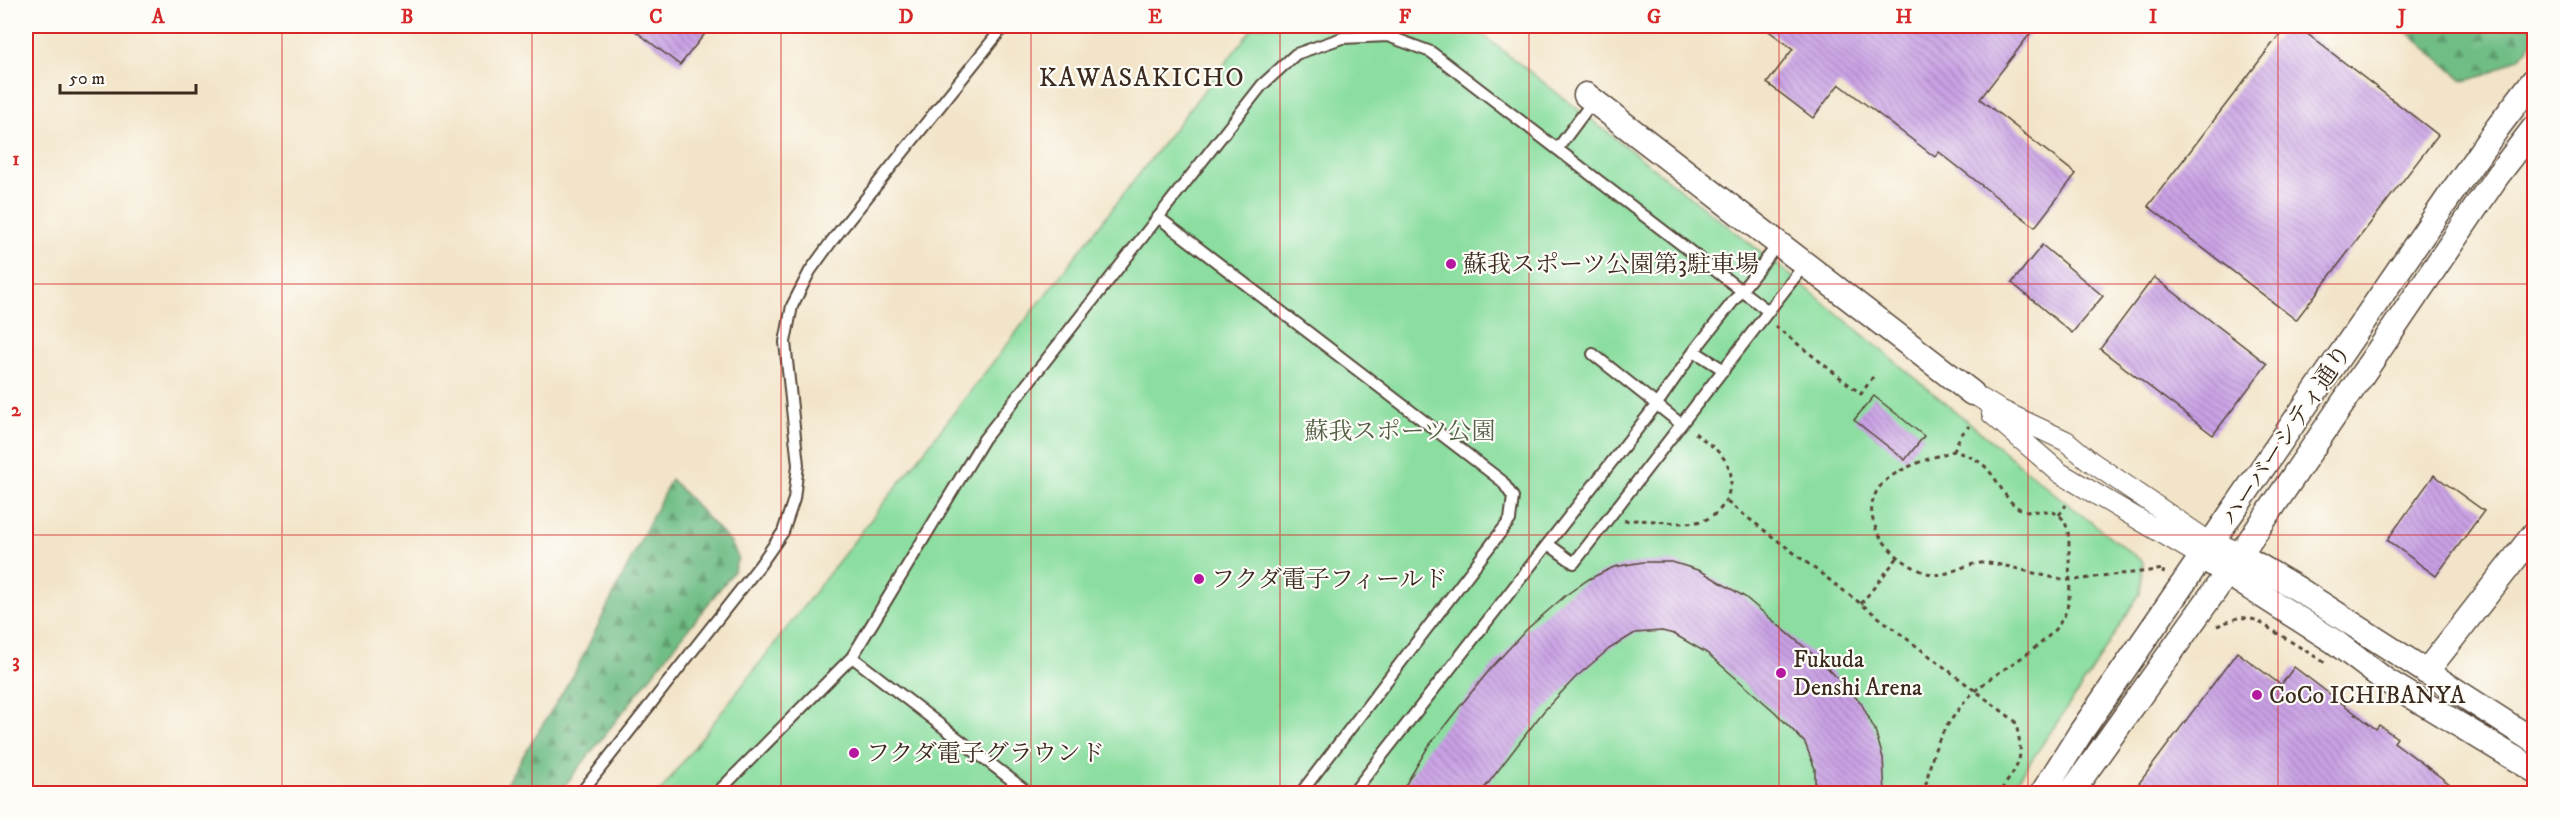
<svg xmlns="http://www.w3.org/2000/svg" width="2560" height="819" font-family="'IM FELL DW Pica','Noto Serif JP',serif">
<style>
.green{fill:#8bdea0;stroke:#63845f;stroke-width:1.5}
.forest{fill:url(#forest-firs);stroke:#567452;stroke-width:1.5}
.building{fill:url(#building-back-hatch)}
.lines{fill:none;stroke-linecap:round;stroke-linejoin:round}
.service-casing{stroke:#564638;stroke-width:14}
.minor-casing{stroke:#564638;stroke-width:22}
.tertiary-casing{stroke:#564638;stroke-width:27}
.path{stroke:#564638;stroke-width:3;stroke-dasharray:4.5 4.5;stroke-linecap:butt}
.service{stroke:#fff;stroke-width:10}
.minor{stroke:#fff;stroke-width:20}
.tertiary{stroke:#fff;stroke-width:24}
.grid{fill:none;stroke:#d62828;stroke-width:1.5;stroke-opacity:0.55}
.poi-dot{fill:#b5179e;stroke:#fdfcf7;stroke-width:2}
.labels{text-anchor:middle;stroke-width:4.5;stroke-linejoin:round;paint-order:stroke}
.poi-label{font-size:24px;fill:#3b2a1e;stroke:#fdfcf7;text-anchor:start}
.park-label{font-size:24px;fill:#536045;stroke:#fdfcf7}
.street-label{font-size:24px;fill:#3b2a1e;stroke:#fdfcf7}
.neighbourhood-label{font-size:26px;letter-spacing:1.5px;fill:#3b2a1e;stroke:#fdfcf7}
.neatline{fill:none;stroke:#d62828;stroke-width:2}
.grid-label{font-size:20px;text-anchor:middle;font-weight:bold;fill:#d62828}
</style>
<defs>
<pattern id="forest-firs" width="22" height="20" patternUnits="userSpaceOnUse" patternTransform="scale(1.5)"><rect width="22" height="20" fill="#70bd86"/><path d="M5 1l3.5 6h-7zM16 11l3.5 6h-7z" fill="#5d9a6d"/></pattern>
<pattern id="building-back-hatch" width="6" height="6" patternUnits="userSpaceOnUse" patternTransform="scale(1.5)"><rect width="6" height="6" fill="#c9a0e5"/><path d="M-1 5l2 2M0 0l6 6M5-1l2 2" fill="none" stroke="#a483b9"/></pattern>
</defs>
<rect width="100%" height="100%" fill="#fdfcf7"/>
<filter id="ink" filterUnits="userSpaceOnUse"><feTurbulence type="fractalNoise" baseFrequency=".0167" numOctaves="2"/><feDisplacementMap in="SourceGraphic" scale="12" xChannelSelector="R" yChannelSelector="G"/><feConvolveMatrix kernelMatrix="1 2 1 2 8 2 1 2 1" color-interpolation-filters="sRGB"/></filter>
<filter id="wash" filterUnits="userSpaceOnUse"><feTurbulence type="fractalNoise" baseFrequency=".008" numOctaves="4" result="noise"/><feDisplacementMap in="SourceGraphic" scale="24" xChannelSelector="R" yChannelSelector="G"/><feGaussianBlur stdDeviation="1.35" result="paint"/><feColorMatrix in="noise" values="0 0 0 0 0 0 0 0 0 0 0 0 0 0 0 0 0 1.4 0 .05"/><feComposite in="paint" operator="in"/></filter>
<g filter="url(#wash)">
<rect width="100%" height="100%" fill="#f2e4c8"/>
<path class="green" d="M1254,26H1471L1798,281L2065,502L2143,562L2140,593L2086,680L2009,793L658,794Z"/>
<path class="forest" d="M2400,26H2534V40L2519,58L2486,75L2464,81Z
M671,479L731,543L738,557L734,571L559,793H500L573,676Z"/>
<g id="blocks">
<path class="building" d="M629,26H711L680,65Z
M1762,26H2036L1980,99L2076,174L2035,227L1939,152L1935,157L1839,84L1813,118L1767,83L1793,49Z
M2286,26H2297L2438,135L2296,320L2148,206Z
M2042,245L2103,296L2072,333L2012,283Z
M2154,277L2267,364L2213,435L2100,349Z
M1874,396L1924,436L1905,460L1854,420Z
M2434,475L2484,511L2436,576L2387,540Z
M1643,562H1672L1701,571L1745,597L1823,663L1861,703L1875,730L1883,758L1885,794H1815V769L1805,743L1775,712L1707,653L1674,634L1662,631L1635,633L1609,649L1575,678L1543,712L1480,794H1400L1428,747L1461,705L1492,667L1527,629L1566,595L1589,579L1614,567Z
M2237,652L2281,685L2294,667L2376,729L2379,725L2397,738L2394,742L2463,794H2131Z"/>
</g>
</g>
<g filter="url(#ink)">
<use href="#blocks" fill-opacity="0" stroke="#564638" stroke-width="1.5"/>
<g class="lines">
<defs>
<path id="service" d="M1558,148L1593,101
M1158,217L1502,481L1513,497L1510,520L1300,794
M1694,351L1724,370
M1593,354L1681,424
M1548,544L1574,563L1805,264
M852,657L1030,794
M580,794L760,565L783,532L794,499L798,465L785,342L792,306L810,271L831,242L1004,26
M716,794L852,657L984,439L1262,85L1296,54L1342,38L1388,36L1431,52L1768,311
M1352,794L1657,404L1694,351L1779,243"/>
<path id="minor" d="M1972,393L1998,409L2066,441L2090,461L2212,544
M1992,414L2060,473L2201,556"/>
<path id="tertiary" d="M1586,95L1972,393
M2225,549L2240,555L2298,589L2534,741
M2213,564L2335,642L2385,680L2534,770
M2426,672L2534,534
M2042,794L2081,732L2455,188L2498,127L2534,80
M2070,794L2240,555L2497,176L2534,128"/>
</defs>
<use href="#service" class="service-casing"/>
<use href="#minor" class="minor-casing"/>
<use href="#tertiary" class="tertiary-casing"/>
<path class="path" d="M1775,326L1861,394L1875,374
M1954,451L1960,436L1969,426
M1727,502L2015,721C2025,758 2021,763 1998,794
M2059,515L2066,505
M1624,521C1664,515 1716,543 1730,488C1737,461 1711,445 1692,431
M1861,604L1898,557
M2217,626L2240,617L2256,620L2327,664
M1924,794C1929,769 1933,746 1947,726C1955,714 1965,700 1976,690C2003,666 2044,650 2063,618C2073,600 2069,575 2069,555C2069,544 2070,524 2060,516C2048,506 2030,516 2017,507C2005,499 1999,482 1989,471C1981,460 1967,455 1954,451C1933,457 1900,467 1884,482C1849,517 1896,566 1931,574C1949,578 1965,561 1988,563C2015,566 2041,577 2068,580C2079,580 2090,578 2100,576C2122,574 2143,572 2164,569L2163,574"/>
<use href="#service" class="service"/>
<use href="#minor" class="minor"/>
<use href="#tertiary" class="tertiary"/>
</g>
</g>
<path class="grid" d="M282,26V794M532,26V794M781,26V794M1031,26V794M1280,26V794M1529,26V794M1779,26V794M2028,26V794M2278,26V794M26,284H2534M26,535H2534"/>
<g class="poi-dot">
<circle cx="1451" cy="264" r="6"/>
<circle cx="1199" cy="579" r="6"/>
<circle cx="1781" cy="673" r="6"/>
<circle cx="2257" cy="695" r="6"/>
<circle cx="854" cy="753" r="6"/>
</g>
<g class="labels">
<g class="poi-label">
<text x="1463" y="272">蘇我スポーツ公園第3駐車場</text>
<text x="1211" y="587">フクダ電子フィールド</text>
<text x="1793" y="667">Fukuda<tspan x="1793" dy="28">Denshi Arena</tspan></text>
<text x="2269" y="703">CoCo ICHIBANYA</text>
<text x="866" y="761">フクダ電子グラウンド</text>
</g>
<g class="park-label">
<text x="1400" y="439">蘇我スポーツ公園</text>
</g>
<g class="street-label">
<text transform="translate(2286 435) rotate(-56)" y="8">ハーバーシティ通り</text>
</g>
<g class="neighbourhood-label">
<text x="1142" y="86">KAWASAKICHO</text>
</g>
</g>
<rect width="2560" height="819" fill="none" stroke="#fdfcf7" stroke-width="66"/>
<path d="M60 84v9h136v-9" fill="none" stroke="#3b2a1e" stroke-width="3"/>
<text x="69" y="84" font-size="18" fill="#3b2a1e" stroke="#fdfcf7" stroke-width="4.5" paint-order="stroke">50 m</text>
<rect x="33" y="33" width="2494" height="753" class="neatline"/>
<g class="grid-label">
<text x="158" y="23">A</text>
<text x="407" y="23">B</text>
<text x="656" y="23">C</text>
<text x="906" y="23">D</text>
<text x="1155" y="23">E</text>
<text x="1405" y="23">F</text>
<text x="1654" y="23">G</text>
<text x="1904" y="23">H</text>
<text x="2153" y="23">I</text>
<text x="2402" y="23">J</text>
<text x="16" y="165">1</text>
<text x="16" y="416">2</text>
<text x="16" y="667">3</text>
</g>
</svg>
